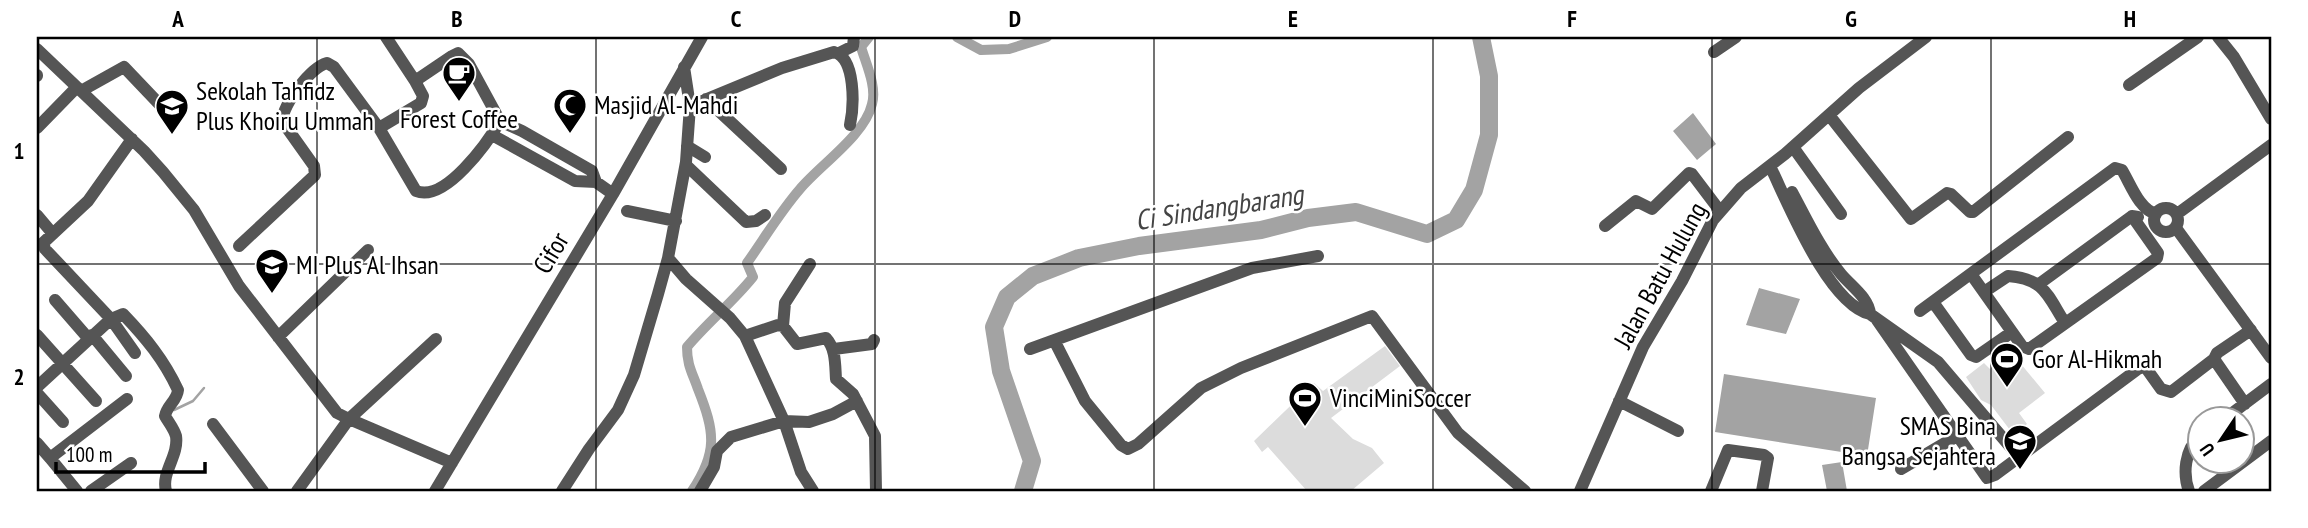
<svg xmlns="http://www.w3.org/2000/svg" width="2308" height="528" font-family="'PT Sans Narrow',sans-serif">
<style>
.green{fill:#dcdcdc}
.water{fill:#a3a3a3}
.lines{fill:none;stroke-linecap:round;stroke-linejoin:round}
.stream{stroke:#a3a3a3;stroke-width:2.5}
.canal{stroke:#a3a3a3;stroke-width:10}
.river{stroke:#a3a3a3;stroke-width:18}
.minor{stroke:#555;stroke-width:12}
.grid{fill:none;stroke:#000;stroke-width:2;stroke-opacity:0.55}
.labels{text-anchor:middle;stroke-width:5;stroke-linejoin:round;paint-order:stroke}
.poi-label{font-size:26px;fill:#000;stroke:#fff;text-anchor:start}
.street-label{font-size:26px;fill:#000;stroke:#fff}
.water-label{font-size:28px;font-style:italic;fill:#444;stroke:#fff}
.neatline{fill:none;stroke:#000;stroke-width:2.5}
.grid-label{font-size:23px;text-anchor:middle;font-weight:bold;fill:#000}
</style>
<rect width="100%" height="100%" fill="#fff"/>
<path class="green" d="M1385,346L1400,366L1331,418L1353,439L1372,448L1384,463L1351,491H1307L1268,447L1262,452L1254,441L1314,383L1323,391Z
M2011,352L2045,393L2019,413L2027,424L2013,434L1991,405L1981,400L1966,377L1984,363L1990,369Z"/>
<path class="water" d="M1693,113L1716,144L1697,160L1673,131Z
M1759,288L1800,299L1786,334L1746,325Z
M1724,374L1876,398L1867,456L1715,432Z
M1842,462L1847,491H1827L1822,465Z"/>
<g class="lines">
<path class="stream" d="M174,410L193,401L204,388"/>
<path class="canal" d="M957,37L981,50L1009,49L1047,37
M692,491C718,452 715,432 698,389C692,372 687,365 687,347C708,322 733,302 753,277L747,263C764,239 780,212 800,189C820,165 865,135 872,104C877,87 866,64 861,47L869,37"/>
<path class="river" d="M1023,491L1032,461L1001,371L994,327L1007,297L1033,276L1079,258L1139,246L1261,230L1308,218L1356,212L1427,234L1456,220L1474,190L1489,135V76L1481,37"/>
<path class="minor" d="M386,37L415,81L452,56L458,53L469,64L500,121L522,131L592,171L596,182L613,194
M2218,37L2234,57L2271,119
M37,49L144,151L163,172L194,210L239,286L337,413L349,419L297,491
M1714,52L1736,37
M839,53L853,46L854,37
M37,75V76
M415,81L423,96L421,103L379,128L416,191C445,203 488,142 500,121
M2129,85L2198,37
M81,91L124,67L164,109
M706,99L781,169
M690,106L782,68L834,52C856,58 854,106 850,125
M1829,115L1911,219L1947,193L1951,194L1970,212H1973L2068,137
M37,128L77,87
M492,135L575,181L596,182
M687,146L705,157
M1793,147L1841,214
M686,165L746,222L756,221L765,215
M1770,166C1788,203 1828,304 1870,314L1938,362L2019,457
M1792,192C1807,220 1821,250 1841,274C1851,286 1869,298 1870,314
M2154 220a12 12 0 1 1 24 0a12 12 0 1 1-24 0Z
M627,211L676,221
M2177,214L2271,145
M37,215L53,234
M1605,226L1636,201L1652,209L1689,173L1692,174L1720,211
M2176,228L2271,358
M239,246L315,175L314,166L282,121C284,103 310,68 327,63L334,67L379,128
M668,258L686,279L730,318L745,336L784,421L801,472L813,491
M1971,274L2022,346L2029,349L2157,258L2158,253L2132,216
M2039,284L2132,216L2138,217
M1984,292L2008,276C2045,279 2047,295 2065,323
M55,300L88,338
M1933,302L1971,355L1976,357L2012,332
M1920,311L2115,168L2122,170C2131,185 2139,209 2156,214
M1877,320L1987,478L1995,475L2138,369L2143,367L2146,368L2161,389L2171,392L2214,359
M783,326L785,303L810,264
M37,335L96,401
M92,335L126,376
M745,336L778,325L783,326L797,344L826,338C836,349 835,364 836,379L853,394L875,436L876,491
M278,337L368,250
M436,339L349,419L452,463
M1054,340L1085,401L1121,445L1128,449L1138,444L1201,388L1241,368L1372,316L1458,433L1525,491
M834,349L872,344L874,340
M1030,349L1252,268L1318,256
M135,353L111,319L123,314C146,338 164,360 178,390C177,401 167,405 165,416C169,423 174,429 176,436C179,456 161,472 166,491
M37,387L111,319L45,249L43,243L88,201L132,139
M37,393L63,422
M1619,401L1678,431
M2245,404L2214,359L2217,353L2251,330
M2223,420L2271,384
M213,424L263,491
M37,443L50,458
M1901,469L1957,436
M77,491L50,458L127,399
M91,491L131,463
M435,491L613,194L702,37
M562,491L589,449L618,410L634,375L658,294L668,258L686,162L690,106L684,67
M700,491L714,467L717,451L731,437L784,421L809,422L833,414L857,401
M1580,491L1643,347L1682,281L1713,220L1741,188L1785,154L1859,88L1926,37
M1711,491L1728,450L1764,455L1768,458L1762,491
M2189,491C2183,475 2184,449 2200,437
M2204,491L2271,441"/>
</g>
<path class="grid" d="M317,37V491M596,37V491M875,37V491M1154,37V491M1433,37V491M1712,37V491M1991,37V491M37,264H2271"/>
<defs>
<symbol id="cafe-pin" viewBox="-11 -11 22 30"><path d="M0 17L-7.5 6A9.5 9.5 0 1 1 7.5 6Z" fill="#000" stroke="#fff"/><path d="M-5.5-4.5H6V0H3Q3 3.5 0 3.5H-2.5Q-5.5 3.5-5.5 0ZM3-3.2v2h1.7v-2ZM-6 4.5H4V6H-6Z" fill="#fff"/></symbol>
<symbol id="mosque-pin" viewBox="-11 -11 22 30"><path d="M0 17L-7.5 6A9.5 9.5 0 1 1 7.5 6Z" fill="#000" stroke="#fff"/><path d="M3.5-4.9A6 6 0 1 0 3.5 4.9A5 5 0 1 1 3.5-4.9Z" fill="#fff"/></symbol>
<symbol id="school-pin" viewBox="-11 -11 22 30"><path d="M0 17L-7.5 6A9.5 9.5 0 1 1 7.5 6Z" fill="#000" stroke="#fff"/><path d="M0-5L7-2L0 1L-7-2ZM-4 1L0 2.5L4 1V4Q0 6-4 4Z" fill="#fff"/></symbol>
<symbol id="stadium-pin" viewBox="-11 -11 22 30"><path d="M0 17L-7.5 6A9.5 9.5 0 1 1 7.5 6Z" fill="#000" stroke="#fff"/><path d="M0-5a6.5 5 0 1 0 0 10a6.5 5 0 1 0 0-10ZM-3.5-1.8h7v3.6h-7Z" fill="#fff"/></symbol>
</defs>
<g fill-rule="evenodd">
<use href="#cafe-pin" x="440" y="54" width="38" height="52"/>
<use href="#mosque-pin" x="551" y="86" width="38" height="52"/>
<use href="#school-pin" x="153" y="87" width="38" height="52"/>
<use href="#school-pin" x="253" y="246" width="38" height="52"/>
<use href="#stadium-pin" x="1988" y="340" width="38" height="52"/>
<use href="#stadium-pin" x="1286" y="379" width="38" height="52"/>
<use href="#school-pin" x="2001" y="422" width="38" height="52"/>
</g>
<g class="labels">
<g class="poi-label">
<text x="196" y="100">Sekolah Tahfidz<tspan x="196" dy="30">Plus Khoiru Ummah</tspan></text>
<text x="594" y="114">Masjid Al-Mahdi</text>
<text x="459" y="128" text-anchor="middle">Forest Coffee</text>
<text x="296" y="274">MI Plus Al Ihsan</text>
<text x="2032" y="368">Gor Al-Hikmah</text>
<text x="1330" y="407">VinciMiniSoccer</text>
<text x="1996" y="435" text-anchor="end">SMAS Bina<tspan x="1996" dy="30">Bangsa Sejahtera</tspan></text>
</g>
<g class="street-label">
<text transform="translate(551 253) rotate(-59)" y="9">Cifor</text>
<text transform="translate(1660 275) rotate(-61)" y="9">Jalan Batu Hulung</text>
</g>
<g class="water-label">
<text transform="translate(1219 207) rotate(-9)" y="10">Ci Sindangbarang</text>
</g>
</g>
<rect width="2308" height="528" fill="none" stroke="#ffffff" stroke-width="77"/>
<g transform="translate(2221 440) rotate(235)"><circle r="33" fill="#ffffff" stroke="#999999" stroke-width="2"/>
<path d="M0-5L12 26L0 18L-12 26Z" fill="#000000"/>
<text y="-10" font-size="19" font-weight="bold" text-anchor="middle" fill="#000000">U</text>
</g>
<path d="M56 462v10h149v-10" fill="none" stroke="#000000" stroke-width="3.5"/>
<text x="66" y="462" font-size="21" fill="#000000" stroke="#ffffff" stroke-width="5" paint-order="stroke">100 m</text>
<rect x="38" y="38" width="2232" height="452" class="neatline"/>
<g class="grid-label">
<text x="178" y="27">A</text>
<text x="457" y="27">B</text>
<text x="736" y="27">C</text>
<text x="1015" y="27">D</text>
<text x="1293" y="27">E</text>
<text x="1572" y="27">F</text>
<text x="1851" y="27">G</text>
<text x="2130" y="27">H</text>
<text x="19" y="159">1</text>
<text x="19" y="385">2</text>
</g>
</svg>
